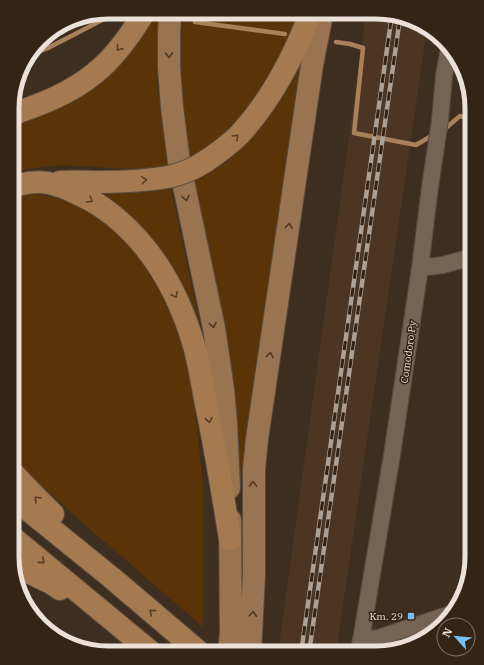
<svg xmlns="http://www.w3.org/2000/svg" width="484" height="665" font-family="'IBM Plex Serif',serif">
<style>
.built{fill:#4c3623}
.green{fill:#5a3308}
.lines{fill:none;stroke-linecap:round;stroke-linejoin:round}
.stream{stroke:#a8815a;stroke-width:4.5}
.minor-casing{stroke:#594b3f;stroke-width:18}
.primary-casing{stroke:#594b3f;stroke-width:24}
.trunk-casing{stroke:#594b3f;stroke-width:24}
.minor{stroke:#756354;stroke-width:16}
.primary{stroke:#9a7451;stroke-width:22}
.trunk{stroke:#a67a50;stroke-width:22}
.rail-casing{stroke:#ac9f95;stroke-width:4.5}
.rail{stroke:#342416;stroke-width:3;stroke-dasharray:9;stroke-linecap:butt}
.trunk-bridge-casing{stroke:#594b3f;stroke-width:24;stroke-linecap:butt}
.trunk-bridge{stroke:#a67a50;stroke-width:22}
.oneway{stroke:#563e27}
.oneway2{stroke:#4e3825}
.poi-dot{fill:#76c0f7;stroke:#342416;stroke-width:1.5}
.labels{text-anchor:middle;stroke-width:3;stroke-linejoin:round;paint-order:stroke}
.street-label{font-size:10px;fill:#ece1d9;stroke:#342416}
.poi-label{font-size:10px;fill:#ece1d9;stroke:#342416;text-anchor:end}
.rim{fill:none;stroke:#ece1d9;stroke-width:5}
</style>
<rect width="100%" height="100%" fill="#3e2e20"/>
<path class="built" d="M366,13H389L427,29L336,653H278Z"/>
<path class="green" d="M298,14C293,26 289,39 283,51C264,88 239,124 205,148C200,151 194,154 189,157L185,129L180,64L183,16Z
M152,16H157V84L168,166C158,167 148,169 137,169C96,169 52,159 13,174V123Z
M301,63L241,488L231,386L195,180L208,174L224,164L253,136L266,120L285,94Z
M171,189L209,367L167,260L150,236L135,220L102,193H140Z
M22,194H36L62,199L84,208L115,231L144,261L168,302L181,340L192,382L197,428L203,484V627L77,518L20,466L12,456L13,197Z"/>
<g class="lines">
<path class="stream" d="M195,22L285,34
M336,42L350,44L363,48L354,133L416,145L433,135
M27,57L48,48L108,17
M447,127L460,116L472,120"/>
<defs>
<path id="minor" d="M420,268L443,265L472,257
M361,640L378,638L453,613
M358,653L361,640L392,455L420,268L430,187L440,120L444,76L449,49"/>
<path id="primary" d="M170,16L169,34V68L172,107L179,162L214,328L223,389L226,423L229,488
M229,653L231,633L230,520
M250,653L254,575V469L257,439L312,65L322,14"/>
<path id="trunk" d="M13,114C42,104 71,93 95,73C114,58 129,37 142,16
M206,161C218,153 230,144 240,134C270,101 294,56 310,14
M60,182C74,181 87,182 101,182C124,182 145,181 168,177
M13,187C23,183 37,181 48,183C60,185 72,191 82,196C94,201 105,209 115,217C156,251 181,299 195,349C200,369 203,389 207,409C216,452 223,496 230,539
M12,472L30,491L53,514
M12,497L112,578L199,652
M12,537L151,652
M14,565L51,583L60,589"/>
</defs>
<use href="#minor" class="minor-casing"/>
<use href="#primary" class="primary-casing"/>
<use href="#trunk" class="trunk-casing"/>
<use href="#minor" class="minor"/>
<use href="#primary" class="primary"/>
<use href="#trunk" class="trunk"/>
<defs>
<path id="rail" d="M301,653L392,14
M309,653L400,18"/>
</defs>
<use href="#rail" class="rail-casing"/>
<use href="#rail" class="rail"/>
<defs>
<path id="trunk-bridge" d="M168,177C182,174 194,169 206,161"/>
</defs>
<use href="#trunk-bridge" class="trunk-bridge-casing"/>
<use href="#trunk-bridge" class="trunk-bridge"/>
</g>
<defs><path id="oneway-chevron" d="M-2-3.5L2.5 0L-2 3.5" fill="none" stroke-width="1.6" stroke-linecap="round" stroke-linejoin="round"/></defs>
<g class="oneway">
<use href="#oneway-chevron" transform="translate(119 48) rotate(129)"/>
<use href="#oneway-chevron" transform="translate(236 137) rotate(-45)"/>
<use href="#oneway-chevron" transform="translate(144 180) rotate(-5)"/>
<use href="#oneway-chevron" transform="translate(90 200) rotate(30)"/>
<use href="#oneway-chevron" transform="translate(175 295) rotate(64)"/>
<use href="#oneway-chevron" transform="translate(209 420) rotate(79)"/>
<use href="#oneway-chevron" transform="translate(37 499) rotate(-136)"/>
<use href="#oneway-chevron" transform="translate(42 561) rotate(40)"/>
<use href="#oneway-chevron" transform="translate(152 612) rotate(-139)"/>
</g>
<g class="oneway2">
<use href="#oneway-chevron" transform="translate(169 55) rotate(89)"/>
<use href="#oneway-chevron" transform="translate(186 198) rotate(78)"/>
<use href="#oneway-chevron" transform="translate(289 226) rotate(-82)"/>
<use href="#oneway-chevron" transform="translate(213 325) rotate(79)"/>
<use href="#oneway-chevron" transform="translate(270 355) rotate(-82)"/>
<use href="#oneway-chevron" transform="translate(253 484) rotate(-89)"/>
<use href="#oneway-chevron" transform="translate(253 614) rotate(-87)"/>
</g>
<rect class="poi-dot" x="407" y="612" width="8" height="8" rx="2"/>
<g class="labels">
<g class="street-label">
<text transform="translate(408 352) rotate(-82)" y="4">Comodoro Py</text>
</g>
<g class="poi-label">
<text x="403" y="620">Km. 29</text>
</g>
</g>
<path d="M0 0H484V665H0ZM108 19H376A89 89 0 0 1 465 108V557A89 89 0 0 1 376 646H108A89 89 0 0 1 19 557V108A89 89 0 0 1 108 19Z" fill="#342416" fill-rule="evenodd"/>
<path class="rim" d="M108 19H376A89 89 0 0 1 465 108V557A89 89 0 0 1 376 646H108A89 89 0 0 1 19 557V108A89 89 0 0 1 108 19Z"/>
<g transform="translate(456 637) rotate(297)"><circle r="19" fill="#342416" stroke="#7e7064"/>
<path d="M0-3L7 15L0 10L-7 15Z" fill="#76c0f7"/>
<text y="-6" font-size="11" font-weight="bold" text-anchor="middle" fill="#ece1d9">N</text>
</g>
</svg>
